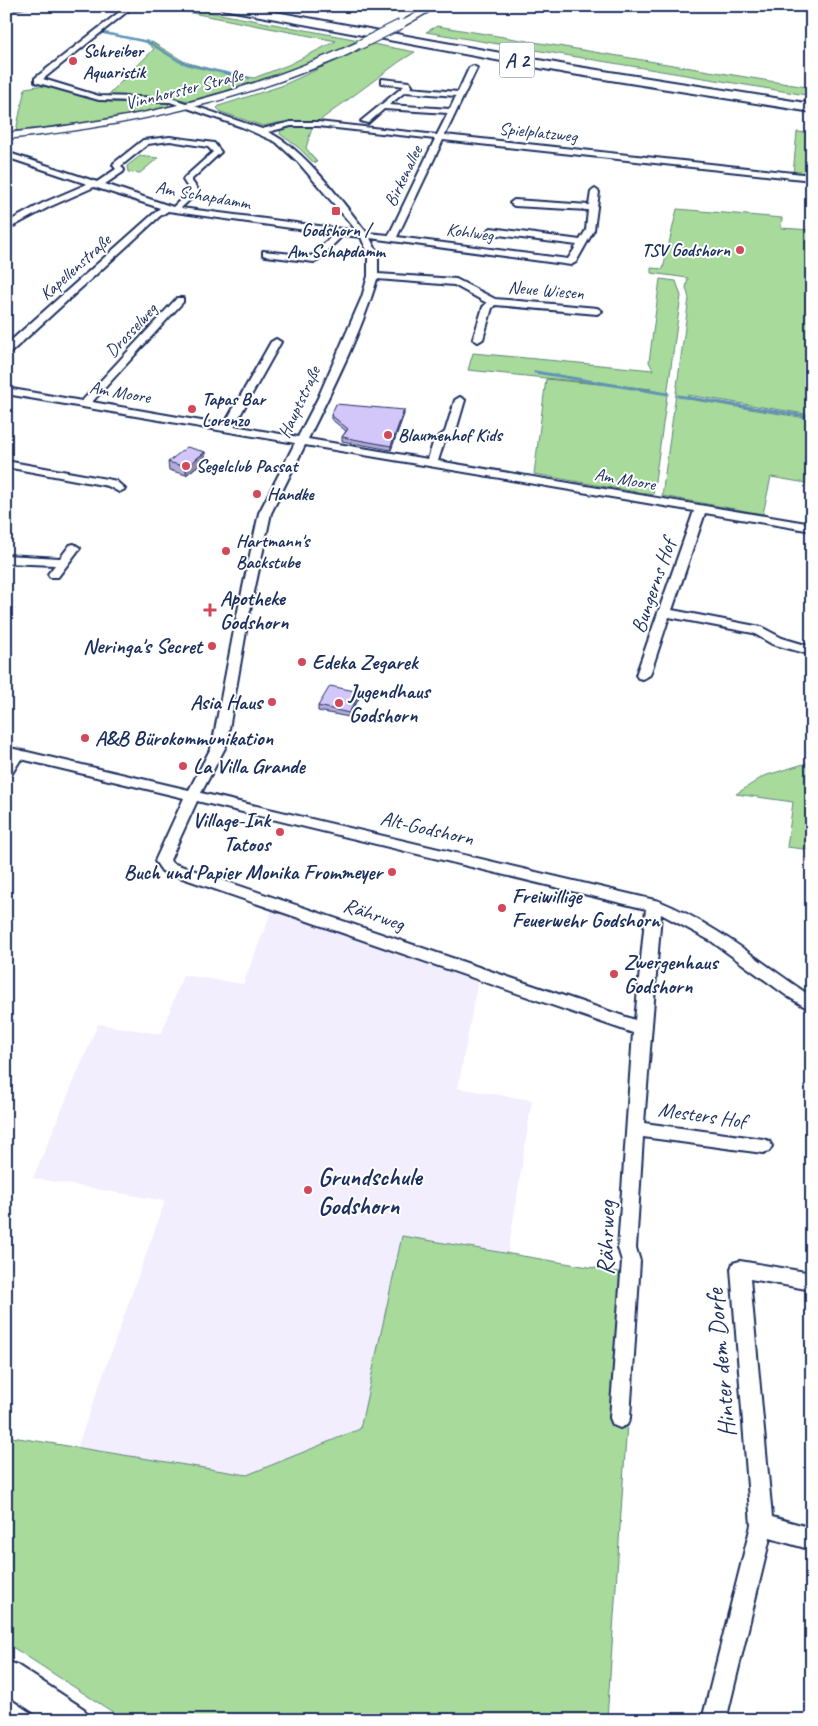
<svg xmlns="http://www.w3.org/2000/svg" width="818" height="1726" font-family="Caveat,sans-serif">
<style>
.built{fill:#f2eefe}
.green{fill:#a7da9b;stroke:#61847c}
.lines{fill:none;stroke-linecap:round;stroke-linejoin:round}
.stream-far1{stroke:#6094b5;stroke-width:2.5}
.stream{stroke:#6094b5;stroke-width:3}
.minor-casing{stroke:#1b2f5e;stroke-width:4}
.tertiary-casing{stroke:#1b2f5e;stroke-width:3}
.secondary-casing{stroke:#1b2f5e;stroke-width:4}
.motorway-casing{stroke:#1b2f5e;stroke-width:4}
.minor{fill:#fff;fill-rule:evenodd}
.tertiary{fill:#fff;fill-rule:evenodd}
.secondary{fill:#fff;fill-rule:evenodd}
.motorway{fill:#fff;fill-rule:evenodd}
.rail{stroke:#1b2f5e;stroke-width:2}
.tertiary-bridge-casing{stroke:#1b2f5e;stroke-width:11;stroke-linecap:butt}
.tertiary-bridge{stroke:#fff;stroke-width:9}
.wall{fill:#b5abd7;stroke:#1b2f5e}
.shaded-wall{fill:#948baf;stroke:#1b2f5e}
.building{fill:#d3c7fa;stroke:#1b2f5e}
.poi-dot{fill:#d1495b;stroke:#fff;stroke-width:2}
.labels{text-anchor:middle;stroke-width:4;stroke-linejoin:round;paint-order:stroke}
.far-poi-label{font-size:18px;font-weight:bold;fill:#1b2f5e;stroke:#fff;text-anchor:start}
.far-street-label{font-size:18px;fill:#1b2f5e;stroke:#fff}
.shield{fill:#fff;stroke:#5f6d8e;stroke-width:1}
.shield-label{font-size:20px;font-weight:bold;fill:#1b2f5e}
.street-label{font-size:21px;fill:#1b2f5e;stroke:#fff}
.poi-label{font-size:21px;font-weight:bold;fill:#1b2f5e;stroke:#fff;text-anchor:start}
.near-poi-label{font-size:25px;font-weight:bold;fill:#1b2f5e;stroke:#fff;text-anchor:start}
.near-street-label{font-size:25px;fill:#1b2f5e;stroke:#fff}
</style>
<rect width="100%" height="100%" fill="#fff"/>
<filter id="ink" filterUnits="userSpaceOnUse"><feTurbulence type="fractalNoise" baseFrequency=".02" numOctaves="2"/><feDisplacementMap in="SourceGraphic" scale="10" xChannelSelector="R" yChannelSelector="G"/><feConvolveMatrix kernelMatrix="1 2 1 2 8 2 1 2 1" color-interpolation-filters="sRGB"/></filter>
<g filter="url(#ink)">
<path class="built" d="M272,910L478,980L458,1088L532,1100L508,1254L402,1236L360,1429L247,1475L77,1448L165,1201L33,1178L98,1024L161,1034L183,975L243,984Z"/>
<path class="green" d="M156,6H177L359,40C309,65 252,90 197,100C183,102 170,97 156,97C139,97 123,99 106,97L154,49L147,43L152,42L185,62L224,73L254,78L288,65L336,41Z
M437,26L812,88V96L426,32Z
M373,44L415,52L399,62L319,121L277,123L263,126L221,112L217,108L219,106L281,86Z
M38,86C63,87 86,99 110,102C129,104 149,98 168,103L169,106L157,111L90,122L16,131L25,88Z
M295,126H318L312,128L306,148L317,162L314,163L299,148L280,134L281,129Z
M797,132L812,133V176L793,174Z
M140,156L158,158L140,173L128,172L127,166Z
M677,209L782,218L781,228L812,230V415L688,395V399L812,419V484L771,477L763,514L662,496L689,298L686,288L688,278L651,273V268L663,269Z
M660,279L676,281L681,296L653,495L534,474L546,379L651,389L468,370L473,353L653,370L649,362Z
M812,695V850L787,847L793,802L736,794L764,776L807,763Z
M402,1236L637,1275L607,1720H125L6,1643V1436L247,1475L360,1429Z"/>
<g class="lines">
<path class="stream-far1" d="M104,33L148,42L179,61L193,66L249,78"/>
<path class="stream" d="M535,372L668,394
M678,396L812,417"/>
<defs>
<path id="minor" d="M127,6H134L43,79L99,96L171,98L262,129L291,122H318L437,135L448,113L384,109L368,123L361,121L404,86L382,83V79L409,82L412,86L410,88L458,92L469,68L473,66L477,68L445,135L812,175V180L443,140L397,237L568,259L577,245L491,234L487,231L491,228L580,240L586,230L588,210L514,206L510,203L514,200L589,205L591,192L595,189L599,192L594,230L576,262L571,265L370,238L378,254V274L456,279L495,299L597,308L602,311L597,314L495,305L492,308L483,339L478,342L473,339L483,307L487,303L454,285L377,279C362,331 332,390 308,439L428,459L434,440L445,432L455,400L460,397L465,400L455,434L444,442L438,461L812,524V531L705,513L672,610L761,627L782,638L812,647V655L772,644L753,633L669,617L650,675L643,679L638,678L636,675L694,511L305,445L271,513L248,620L226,746L201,793L659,901C716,924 761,963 812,997V1011L787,996L711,941L661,914L644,1123L763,1139L769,1141L772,1146L769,1151L763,1153L643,1137L636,1248L640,1261L630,1418L627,1425L620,1428L613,1425L610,1418L622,1261L618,1248L633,1033L162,871L155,861L184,798L21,759L11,775L6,777V760L9,756H6V747L189,790L212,746L236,620L259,513L295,443L6,394V388L82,401L177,298H183V302L92,402L224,425L271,342L276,339L281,342L234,426L298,437L318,398L362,297L368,276V254L361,237L343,235L317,261L314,262L266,256L263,255V251L312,256L334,234L168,211L160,216L10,353L6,354V345L160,208L94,187L49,207L6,230V223L43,203L87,184L6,157V152L97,182L116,169L113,165L114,163L143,140L170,137L214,143L221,152L191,180L199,191L181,208L357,231L298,162L276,142L242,127L170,102L99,100L35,82V78ZM405,92L456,96L450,109L389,105ZM291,126H318L435,139L389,235L367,233C342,202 304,148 268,132ZM170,141L208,147L213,152L184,178L183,180L190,191L173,207L105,184L123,172L124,170L121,166L148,144ZM197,801L646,909L635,1020L172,863L170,860Z
M6,461L112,480L116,481L125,489L119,492L108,486L6,467Z
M74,544L80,548L58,577H50L48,574L55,565L6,563V555L60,558L70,545Z
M740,1261L812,1273V1290L750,1279L772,1517L812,1528V1550L770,1538L728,1712V1720H704V1712L751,1525L731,1269L733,1263Z"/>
<path id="tertiary" d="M429,6H439L404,26L397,24Z
M358,42L365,44C352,55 323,65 307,71C210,109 109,128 6,139V133C135,120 240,96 358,42Z"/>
<path id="secondary" d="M6,1661L17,1665L84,1709L89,1720H45L6,1694Z"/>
<path id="motorway" d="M217,6H243L566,65L812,104V112L566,73L223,9Z"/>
</defs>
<use href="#minor" class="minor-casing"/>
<use href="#tertiary" class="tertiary-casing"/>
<use href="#secondary" class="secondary-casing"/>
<use href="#motorway" class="motorway-casing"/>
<use href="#minor" class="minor"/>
<use href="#tertiary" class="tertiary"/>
<use href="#secondary" class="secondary"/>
<use href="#motorway" class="motorway"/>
<path class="rail" d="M6,12L34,6"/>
<defs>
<path id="tertiary-bridge" d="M361,44L401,24"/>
</defs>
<use href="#tertiary-bridge" class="tertiary-bridge-casing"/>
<use href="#tertiary-bridge" class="tertiary-bridge"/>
</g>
<path class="wall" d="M404,414L391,450L342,441V437L346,431L331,419V415Z
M205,452V460L186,475L169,470L168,462Z
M360,692V696L349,717L318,711V706Z"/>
<path class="shaded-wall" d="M404,410V414L391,450V446Z
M205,452V460L186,475V467Z
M360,692V696L349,717V713Z"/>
<path class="building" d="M336,404L404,410L391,446L342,437L348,429L331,415Z
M187,447L205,452L186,467L168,462Z
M330,686L360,692L349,713L318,706Z"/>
</g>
<g class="poi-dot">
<circle cx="73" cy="61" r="5"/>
<rect x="331" y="206" width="10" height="10" rx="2.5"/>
<circle cx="740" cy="250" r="5"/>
<circle cx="192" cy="409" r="5"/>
<circle cx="388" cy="435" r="5"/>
<circle cx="186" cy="466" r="5"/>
<circle cx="257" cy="494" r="5"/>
<circle cx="226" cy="551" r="5"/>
<path d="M207.5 602.5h5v5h5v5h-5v5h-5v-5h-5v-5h5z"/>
<circle cx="212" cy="646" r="5"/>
<circle cx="302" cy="662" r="5"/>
<circle cx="272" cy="702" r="5"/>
<circle cx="339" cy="703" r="5"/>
<circle cx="85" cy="738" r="5"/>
<circle cx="183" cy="766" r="5"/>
<circle cx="280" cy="832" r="5"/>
<circle cx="392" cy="872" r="5"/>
<circle cx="502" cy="908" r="5"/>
<circle cx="614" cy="974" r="5"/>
<circle cx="308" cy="1190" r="5"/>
</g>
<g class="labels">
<g class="far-poi-label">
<text x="83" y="57">Schreiber<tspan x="83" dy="21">Aquaristik</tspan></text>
<text x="336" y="236" text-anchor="middle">Godshorn /<tspan x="336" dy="21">Am Schapdamm</tspan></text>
<text x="730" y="256" text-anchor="end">TSV Godshorn</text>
<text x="202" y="405">Tapas Bar<tspan x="202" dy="21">Lorenzo</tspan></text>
<text x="398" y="441">Blaumenhof Kids</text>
<text x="196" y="472">Segelclub Passat</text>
<text x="267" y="500">Handke</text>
<text x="236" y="547">Hartmann's<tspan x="236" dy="21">Backstube</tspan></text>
</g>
<g class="far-street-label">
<text transform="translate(184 89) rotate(-14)" y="6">Vinnhorster Straße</text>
<text transform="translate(538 132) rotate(6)" y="6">Spielplatzweg</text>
<text transform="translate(403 176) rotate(-64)" y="6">Birkenallee</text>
<text transform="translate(203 195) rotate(10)" y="6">Am Schapdamm</text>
<text transform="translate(470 232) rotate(8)" y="6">Kohlweg</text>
<text transform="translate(75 267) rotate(-42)" y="6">Kapellenstraße</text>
<text transform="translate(546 290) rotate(5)" y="6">Neue Wiesen</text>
<text transform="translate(131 330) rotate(-47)" y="6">Drosselweg</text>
<text transform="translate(120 392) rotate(10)" y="6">Am Moore</text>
<text transform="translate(299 402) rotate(-65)" y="6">Hauptstraße</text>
<text transform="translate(625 479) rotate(10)" y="6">Am Moore</text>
</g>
<rect class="shield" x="499.5" y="42.5" width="35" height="35" rx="4"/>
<g class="shield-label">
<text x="517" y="67">A 2</text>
</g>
<g class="street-label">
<text transform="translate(653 586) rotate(-71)" y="7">Bungerns Hof</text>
<text transform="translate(427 828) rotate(13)" y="7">Alt-Godshorn</text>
<text transform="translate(374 914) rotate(19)" y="7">Rährweg</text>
<text transform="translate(702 1115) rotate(8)" y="7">Mesters Hof</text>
</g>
<g class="poi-label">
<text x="220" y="605">Apotheke<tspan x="220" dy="24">Godshorn</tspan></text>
<text x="202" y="653" text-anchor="end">Neringa's Secret</text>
<text x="312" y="669">Edeka Zegarek</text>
<text x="349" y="698">Jugendhaus<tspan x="349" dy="24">Godshorn</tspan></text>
<text x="262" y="709" text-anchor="end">Asia Haus</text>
<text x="95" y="745">A&amp;B Bürokommunikation</text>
<text x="193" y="773">La Villa Grande</text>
<text x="270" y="827" text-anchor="end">Village-Ink<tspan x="270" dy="24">Tatoos</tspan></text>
<text x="382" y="879" text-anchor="end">Buch und Papier Monika Frommeyer</text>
<text x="512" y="903">Freiwillige<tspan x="512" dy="24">Feuerwehr Godshorn</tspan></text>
<text x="624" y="969">Zwergenhaus<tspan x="624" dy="24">Godshorn</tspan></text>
</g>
<g class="near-poi-label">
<text x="318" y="1185">Grundschule<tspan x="318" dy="29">Godshorn</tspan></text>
</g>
<g class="near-street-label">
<text transform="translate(605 1238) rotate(-89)" y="9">Rährweg</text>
<text transform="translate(720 1363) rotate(-95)" y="9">Hinter dem Dorfe</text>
</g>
</g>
<rect width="818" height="1726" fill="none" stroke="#fff" stroke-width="25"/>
<rect x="12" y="12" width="793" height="1701" fill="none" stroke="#1b2f5e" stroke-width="2" filter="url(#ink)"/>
</svg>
